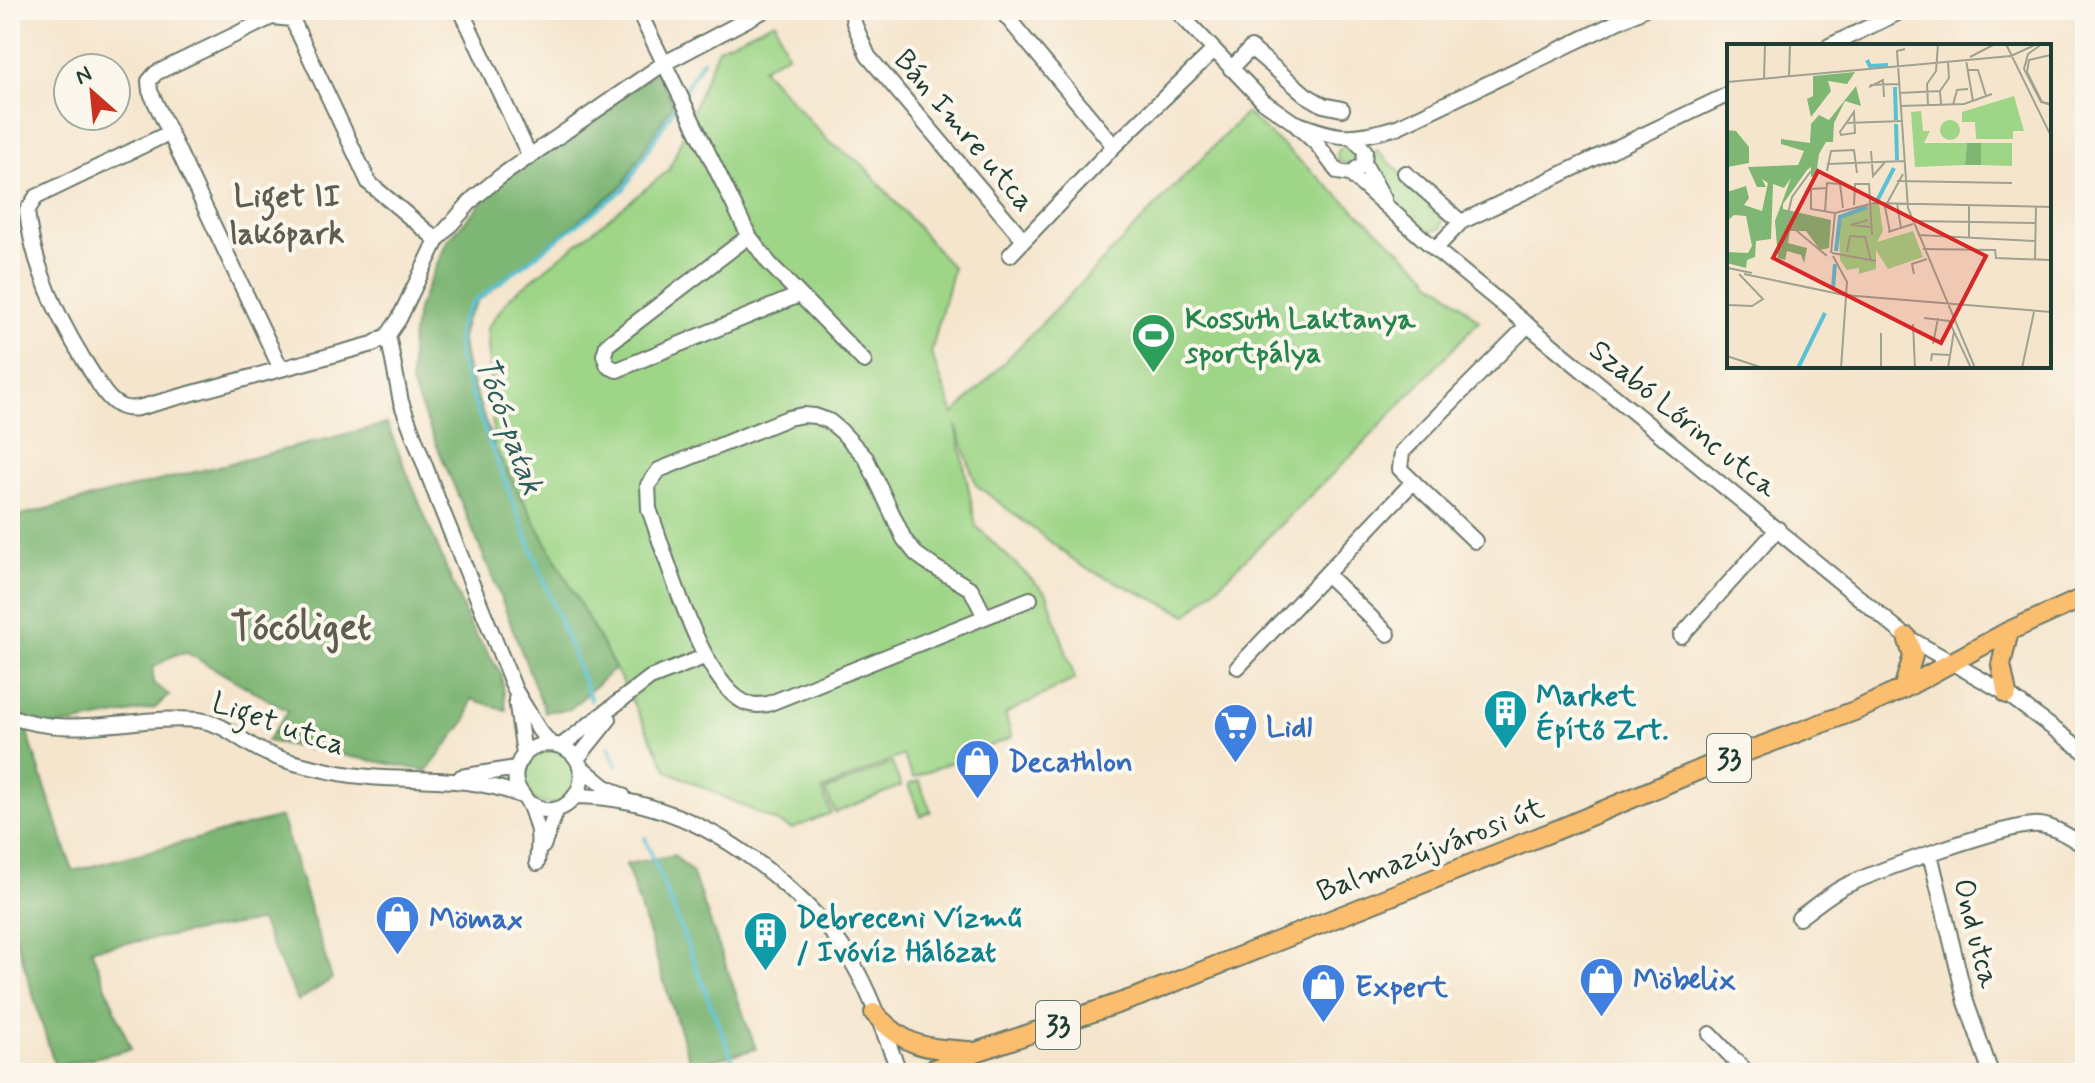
<svg xmlns="http://www.w3.org/2000/svg" width="2095" height="1083" font-family="Mynerve,sans-serif">
<style>
.green{fill:#9ed587;stroke:#5e895e;stroke-width:2}
.forest{fill:#7eb674;stroke:#4e7a54;stroke-width:2}
.lines{fill:none;stroke-linecap:round;stroke-linejoin:round}
.stream{stroke:#58c1d4;stroke-width:4}
.minor-casing{stroke:#6a786a;stroke-width:18}
.major-casing{stroke:#6a786a;stroke-width:22}
.minor{stroke:#fff;stroke-width:14}
.major{stroke:#fbbd6e;stroke-width:18}
.labels{text-anchor:middle;stroke-width:8;stroke-linejoin:round;paint-order:stroke}
.shield{fill:#fbf7ec;stroke:#61756b;stroke-width:2}
.shield-label{font-size:28px;font-weight:bold;fill:#1f3d34}
.street-label{font-size:30px;fill:#1f3d34;stroke:#fbf7ec}
.leisure-label{font-size:30px;font-weight:bold;fill:#27864d;stroke:#fbf7ec;text-anchor:start}
.culture-label{font-size:30px;font-weight:bold;fill:#0d838f;stroke:#fbf7ec;text-anchor:start}
.shop-label{font-size:30px;font-weight:bold;fill:#366cbe;stroke:#fbf7ec;text-anchor:start}
.neighbourhood-label{font-size:32px;font-weight:bold;fill:#5f5d50;stroke:#fbf7ec}
.water-label{font-size:32px;font-style:italic;fill:#2d5e5c;stroke:#fbf7ec}
.district-label{font-size:38px;font-weight:bold;fill:#5f5d50;stroke:#fbf7ec}
.inset-river{fill:none;stroke:#58c1d4;stroke-width:4}
.inset-road{fill:none;stroke:#9fa290;stroke-width:2}
.view{fill:#d62828;fill-opacity:0.15;stroke:#d62828;stroke-width:4}
.inset-edge{fill:none;stroke:#1f3d34;stroke-width:4}
</style>
<rect width="100%" height="100%" fill="#fbf7ec"/>
<filter id="ink" filterUnits="userSpaceOnUse"><feTurbulence type="fractalNoise" baseFrequency=".0125" numOctaves="2"/><feDisplacementMap in="SourceGraphic" scale="16" xChannelSelector="R" yChannelSelector="G"/><feConvolveMatrix kernelMatrix="1 2 1 2 8 2 1 2 1" color-interpolation-filters="sRGB"/></filter>
<filter id="wash" filterUnits="userSpaceOnUse"><feTurbulence type="fractalNoise" baseFrequency=".006" numOctaves="4" result="noise"/><feDisplacementMap in="SourceGraphic" scale="32" xChannelSelector="R" yChannelSelector="G"/><feGaussianBlur stdDeviation="1.8" result="paint"/><feColorMatrix in="noise" values="0 0 0 0 0 0 0 0 0 0 0 0 0 0 0 0 0 1.4 0 .05"/><feComposite in="paint" operator="in"/></filter>
<g filter="url(#wash)">
<rect width="100%" height="100%" fill="#f5e5cd"/>
<path class="green" d="M775,21L787,54L762,68L827,140L863,165L953,268L931,353L954,414L1246,113L1427,274L1431,282L1443,288L1479,321L1364,443L1188,615L1083,567L976,485L956,425L976,526L1047,594L1075,679L1005,714L1012,737L913,778L903,755L822,790L831,813L792,829L668,771L615,668L494,447L487,328L509,298L669,170L718,48Z
M1337 155a9 9 0 1 1 18 0a9 9 0 1 1-18 0Z
M1377,150L1438,209L1443,215L1441,228L1427,233C1403,213 1383,190 1371,161Z
M522 777a27 27 0 1 1 54 0a27 27 0 1 1-54 0Z
M892,763L901,786L835,813L825,791Z
M919,781L931,812L921,816L908,785Z"/>
<path class="forest" d="M657,72L673,103L622,186L478,301L466,318L461,337L466,365L494,447L615,668L570,709L545,712L495,583L411,384V345L418,308L447,241L507,175Z
M387,424L470,626L501,673L506,710L471,699L467,719L427,771L267,741L288,711L187,653L174,655L153,668V683L169,695L155,708L27,732L73,871L281,817L332,979L298,1001L260,921L91,949L131,1049L55,1067L10,918V518Z
M674,855L692,872L756,1049L691,1065L626,864Z"/>
<g class="lines">
<path class="stream" d="M683,92L703,60
M591,700L477,410L459,357L457,341L461,322L470,305L624,189L679,100
M609,747L617,766
M645,838L738,1073"/>
</g>
</g>
<g filter="url(#ink)">
<g class="lines">
<defs>
<path id="minor" d="M461,10L530,157
M638,10L749,236L769,263L864,361
M852,10L854,23L868,56L1023,239
M1001,10L1114,146
M1176,10L1263,101L1293,122L1317,144L1338,172L1350,174L1364,163L1365,151L1353,138
M1829,46L1904,10
M1231,69L1251,48L1306,95L1323,105L1342,109
M1293,122C1338,139 1350,141 1397,127L1642,10
M169,133L36,197L27,211C33,269 61,325 92,373C99,384 107,400 120,406C126,409 131,409 138,408L373,344L388,335L399,319L437,240L474,198L501,176L663,64L765,10
M1364,163L1384,199
M1405,173L1461,222
M1350,174L1435,249L1907,637L2007,694L2085,752
M749,236L607,345L604,355L608,366L617,370L799,295
M1435,249L1461,222L1729,94
M1010,255L1114,146L1213,51
M388,335L401,402L439,503L515,690L539,730L550,743
M281,369L150,91L149,81L156,73L272,17L292,19L369,183L437,240
M1475,541L1400,469L1402,452L1528,325
M1327,575L1388,634
M985,617L971,589L934,567L916,554L904,539L866,458L841,431L829,421L815,416L803,415L788,418L659,470L648,485L649,509C666,555 701,681 744,702C752,706 760,705 768,704L1030,599
M1681,636L1778,529
M1238,667L1413,482
M516,699L524,754
M10,716C70,740 136,715 198,720C223,723 237,738 258,749C280,761 310,767 334,772C395,785 464,771 522,796
M561,746L650,678L704,657
M577,759L609,719
M581,767L604,786L623,796
M461,777L516,768
M576,796C662,797 736,838 797,896C815,913 832,930 845,951C870,988 883,1033 900,1073
M528,803C534,805 540,809 546,810C567,813 585,790 581,770C574,735 523,736 516,771C513,786 521,792 529,804C532,810 535,820 537,827C540,838 538,852 537,863
M543,846L557,809
M1930,854L1966,1002L1991,1073
M1799,918C1814,907 1829,894 1845,886C1874,872 2014,821 2040,825C2056,827 2071,838 2085,846
M1710,1034L1747,1073"/>
<path id="major" d="M1903,689L1913,656L1907,637
M2007,694L2001,665L2009,631
M874,1013C907,1048 924,1048 970,1051
M924,1073L976,1052L1140,996L1564,827L1711,765L1857,710L1903,689L2009,631L2085,597"/>
</defs>
<use href="#minor" class="minor-casing"/>
<use href="#major" class="major-casing"/>
<use href="#minor" class="minor"/>
<use href="#major" class="major"/>
</g>
</g>
<defs>
<symbol id="stadium-pin" viewBox="-11 -11 22 30"><path d="M0 17L-7.5 6A9.5 9.5 0 1 1 7.5 6Z" fill="#2e9e5b" stroke="#fbf7ec"/><path d="M0-5a6.5 5 0 1 0 0 10a6.5 5 0 1 0 0-10ZM-3.5-1.8h7v3.6h-7Z" fill="#fff"/></symbol>
<symbol id="building-pin" viewBox="-11 -11 22 30"><path d="M0 17L-7.5 6A9.5 9.5 0 1 1 7.5 6Z" fill="#0f9aa8" stroke="#fbf7ec"/><path d="M-4-6H4V6H1V3H-1V6H-4ZM-2.5-4.3h1.7v1.8h-1.7ZM.8-4.3h1.7v1.8H.8ZM-2.5-1h1.7V.8h-1.7ZM.8-1h1.7V.8H.8Z" fill="#fff"/></symbol>
<symbol id="supermarket-pin" viewBox="-11 -11 22 30"><path d="M0 17L-7.5 6A9.5 9.5 0 1 1 7.5 6Z" fill="#3f7fe0" stroke="#fbf7ec"/><path d="M-6-5.5h2.5l.6 2H6L4.5 2H-2.5L-4.4-4H-6ZM-1.5 3.2a1.3 1.3 0 1 0 .1 0ZM3 3.2a1.3 1.3 0 1 0 .1 0Z" fill="#fff"/></symbol>
<symbol id="shop-pin" viewBox="-11 -11 22 30"><path d="M0 17L-7.5 6A9.5 9.5 0 1 1 7.5 6Z" fill="#3f7fe0" stroke="#fbf7ec"/><path d="M-5-2.5h2.3a2.7 3.5 0 0 1 5.4 0H5L5.5 6h-11ZM-1.5-2.5h3a1.5 2.3 0 0 0-3 0Z" fill="#fff"/></symbol>
</defs>
<g fill-rule="evenodd">
<use href="#stadium-pin" x="1128" y="310" width="51" height="69"/>
<use href="#building-pin" x="1480" y="686" width="51" height="69"/>
<use href="#supermarket-pin" x="1210" y="700" width="51" height="69"/>
<use href="#shop-pin" x="952" y="736" width="51" height="69"/>
<use href="#shop-pin" x="372" y="892" width="51" height="69"/>
<use href="#building-pin" x="740" y="908" width="51" height="69"/>
<use href="#shop-pin" x="1576" y="954" width="51" height="69"/>
<use href="#shop-pin" x="1298" y="960" width="51" height="69"/>
</g>
<g class="labels">
<g class="shield">
<rect x="1707" y="734" width="44" height="48" rx="6"/>
<rect x="1036" y="1001" width="44" height="48" rx="6"/>
</g>
<g class="shield-label">
<text x="1729" y="768">33</text>
<text x="1058" y="1035">33</text>
</g>
<g class="street-label">
<text transform="translate(965 130) rotate(50)" y="10">Bán Imre utca</text>
<text transform="translate(1684 418) rotate(39)" y="10">Szabó Lőrinc utca</text>
<text transform="translate(279 723) rotate(19)" y="10">Liget utca</text>
<text transform="translate(1430 849) rotate(-21)" y="10">Balmazújvárosi út</text>
<text transform="translate(1977 933) rotate(76)" y="10">Ond utca</text>
</g>
<g class="leisure-label">
<text x="1185" y="328">Kossuth Laktanya<tspan x="1185" dy="34">sportpálya</tspan></text>
</g>
<g class="culture-label">
<text x="1536" y="705">Market<tspan x="1536" dy="34">Építő Zrt.</tspan></text>
<text x="796" y="927">Debreceni Vízmű<tspan x="796" dy="34">/ Ivóvíz Hálózat</tspan></text>
</g>
<g class="shop-label">
<text x="1266" y="736">Lidl</text>
<text x="1008" y="771">Decathlon</text>
<text x="429" y="928">Mömax</text>
<text x="1633" y="989">Möbelix</text>
<text x="1355" y="996">Expert</text>
</g>
<g class="neighbourhood-label">
<text x="287" y="206">Liget II<tspan x="287" dy="37">lakópark</tspan></text>
</g>
<g class="water-label">
<text transform="translate(510 425) rotate(70)" y="11">Tócó-patak</text>
</g>
<g class="district-label">
<text x="301" y="639">Tócóliget</text>
</g>
</g>
<g transform="translate(1727 44)">
<rect width="324" height="324" fill="#f5e5cd"/>
<path d="M287,52L297,87H286V95H249L248,78H235V68ZM194,67L196,87H203L197,99H240L238,121L188,123L184,68ZM213 86a10 10 0 1 1 20 0a10 10 0 1 1-20 0ZM254,99H285V122L254,121ZM146,160H152L156,187L150,198L186,187L196,213L161,225L149,206V225L132,230V224L120,226L113,216L112,183L116,173Z" fill="#9ed587"/>
<path d="M128,28L120,40L101,37L104,47L84,73L80,55L86,52V32ZM129,42L134,62L118,57L107,79L106,98H99L92,110L89,132L84,133V123L80,126L56,160V165L104,176L102,204L93,206L79,187H63L61,199L80,204L77,219L74,211L60,207L58,216L51,214L48,177L64,134L57,144L46,140L44,195L29,197L28,213L20,216L19,224L0,219V208L21,209L25,202L19,172L7,171L0,177V148L19,142L22,154L17,161L35,167L41,139L35,135L39,143H30L21,123L71,121L77,107L54,100V95L83,99L84,80L92,71L102,76ZM0,86L9,87L22,103V119L0,123ZM240,99H254V121H238Z" fill="#7eb674"/>
<path class="inset-river" d="M140,16L143,22L161,21M168,43L169,76M169,80L170,116M150,157L167,124M109,207L113,173L140,163M106,244L108,220M71,324L98,269"/>
<path class="inset-road" d="M279,0L324,92M315,0L301,10L297,25L314,58L324,61M178,5L170,7L181,164L248,324M324,11L302,16L300,28L315,58L324,60M243,13L268,0M239,16L246,57M241,26H251L259,52M62,33L63,0M37,35L38,0M0,38L284,12L310,0M143,41L172,40M142,43L156,36L157,53M172,49L213,47M214,60L213,47L222,34L221,18M201,61L200,40L209,27L211,0M226,61L230,46L241,45M173,62L237,60L265,50M127,68L128,89L114,91L113,88ZM119,79L176,77M144,107L146,132L158,118M324,107V262M100,120L178,117M84,127L65,153L59,178L100,212M100,127L104,107L127,106L130,129M170,137L285,139M99,144L84,145V165L108,169L147,159L324,163M170,159L174,184M127,161L128,140H142L145,191M98,168L100,139L113,140L116,164M141,176L124,181L143,183M185,177L309,179M161,188L186,180M163,188L158,163L176,130M191,191L308,197M242,194V161M196,205L268,206L269,214L323,216M120,208L123,192L138,193L144,216M104,209L108,169M105,209L149,217M106,212L120,238L114,324M308,215L309,162M1,224L25,229M17,230L117,251L324,268M187,230L185,220L200,215M0,261L25,262L36,255L12,230M197,274L222,277L244,324M186,280L188,324M154,289V324M206,300L211,274M0,312L36,324M204,317L205,310L222,311M221,324L227,287M295,324L307,268"/>
<path class="view" d="M91,127L259,212L214,299L46,214Z"/>
<rect width="324" height="324" class="inset-edge"/>
</g>
<rect width="2095" height="1083" fill="none" stroke="#fbf7ec" stroke-width="40"/>
<g transform="translate(92 92) rotate(333)"><circle r="38" fill="#fbf7ec" stroke="#a3ada2" stroke-width="2"/>
<path d="M0-6L14 30L0 20L-14 30Z" fill="#c8321e"/>
<text y="-12" font-size="22" font-weight="bold" text-anchor="middle" fill="#1f3d34">N</text>
</g>
</svg>
